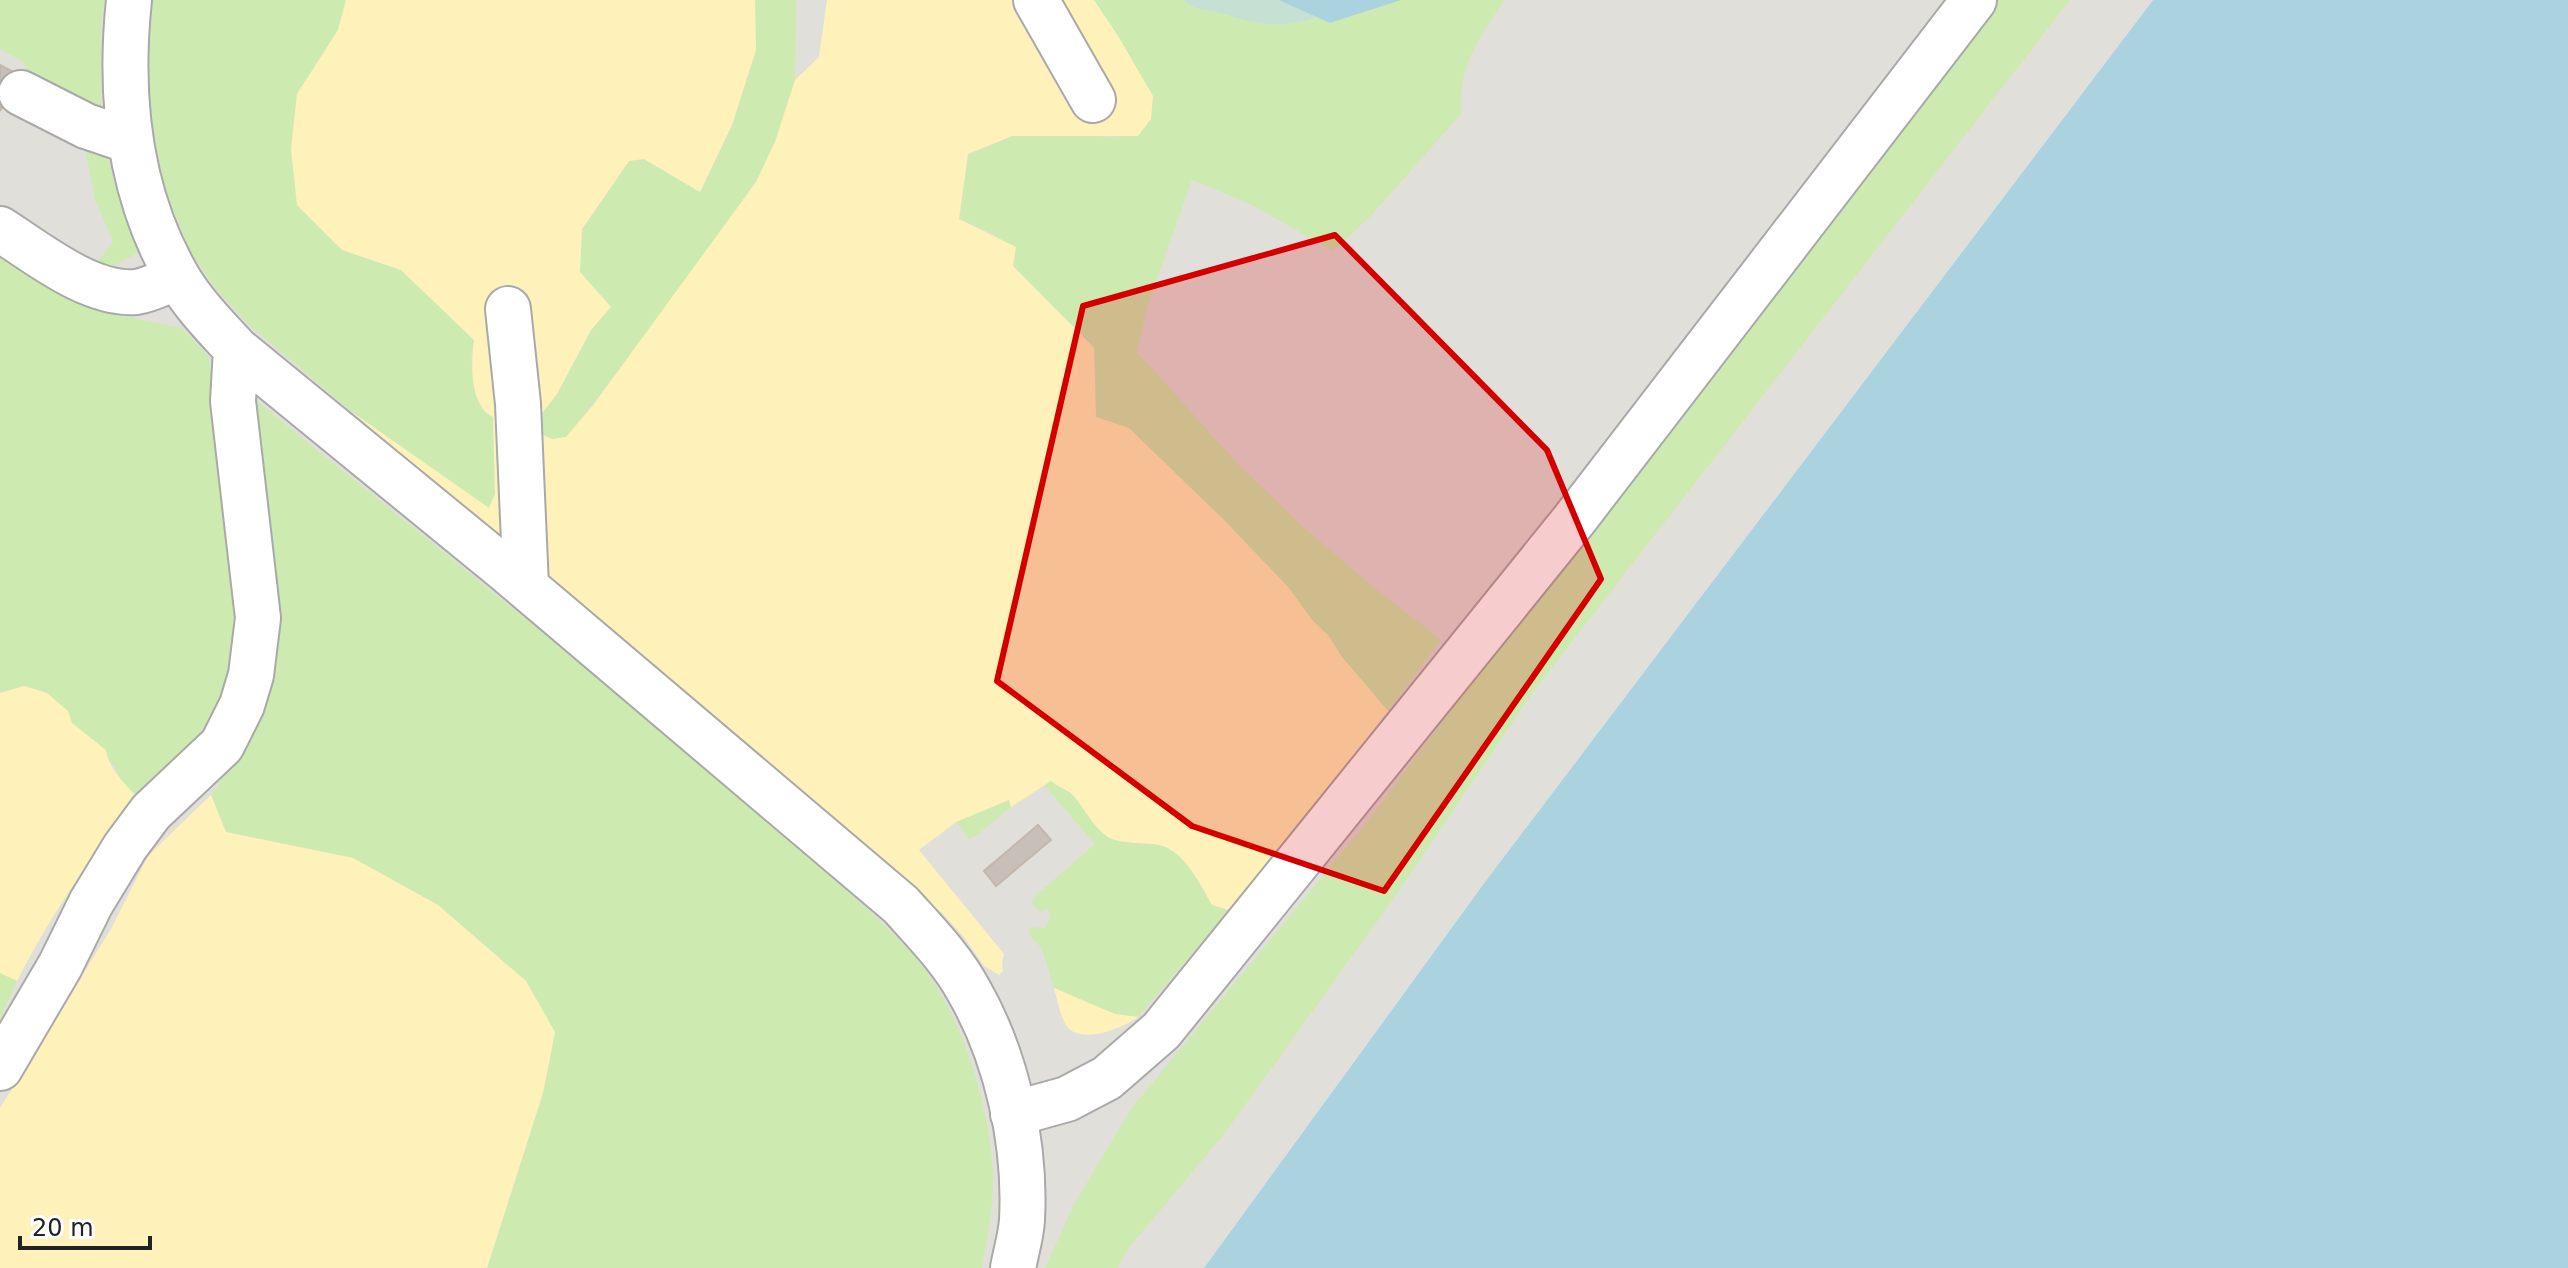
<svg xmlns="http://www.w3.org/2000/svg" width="2568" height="1268" font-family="'DejaVu Sans',sans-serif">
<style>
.airport{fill:#e1dfda}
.grass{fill:#cdebb0}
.wetland{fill:#c6e0d4}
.sand{fill:#fff1ba}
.water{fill:#aad3df}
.building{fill:#c7bfb8;stroke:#c4b6ab;stroke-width:2}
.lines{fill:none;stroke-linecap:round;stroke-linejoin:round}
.minor-casing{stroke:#a9a9a9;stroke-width:48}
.minor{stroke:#fff;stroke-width:44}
.marked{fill:#d40000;fill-opacity:0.2;stroke:#d40000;stroke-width:6;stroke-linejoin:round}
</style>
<rect width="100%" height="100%" fill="#f2efe9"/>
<path class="airport" d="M0,0H2153L1485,882L1204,1268H0Z"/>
<path class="grass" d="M0,0H105L101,24V108L95,112L25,73V63L0,49Z
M150,0H346L338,30L297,94L342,250L401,270L474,340L471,360L481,406L484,412L493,416L495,494L488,508L352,412L249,325L215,288L189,249L162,181L147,103L146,22Z
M755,0H796V4L795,80L775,142L756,182L647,334L567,437L552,439L541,434L542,413L557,394L591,330L611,307L580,272L582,229L629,161L643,159L700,192L732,125L756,50Z
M1094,0H1504C1478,42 1459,62 1461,114L1369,218L1333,251L1252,205L1192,180L1148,304L1137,352L1237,463L1302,526L1373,587L1441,640L1388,711L1342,657L1328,635L1312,620L1289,588L1224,520L1129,429L1096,417L1094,347L1013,266L995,235L959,219L968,155L1012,136L1056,134L1116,137L1118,36Z
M1986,0H2070L1536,688L1391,902L1225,1133L1127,1250L1118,1268H1045L1074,1204L1131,1109L1367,822Z
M83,140L111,163L138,253L115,265L96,264L93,261L101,257L113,242L95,199Z
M0,247L107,313L182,328L209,357L241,623C227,711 200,738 138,798L121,780L115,767L72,723L68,711L47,693L24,686L0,693Z
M252,397C413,528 575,657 733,792C774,828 816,863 856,899C883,924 910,947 931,978C964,1027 987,1101 992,1160C996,1196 988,1233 982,1268H487L543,1093L555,1032L526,981L438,905L353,858L226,832L211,795L240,754L272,688L274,613Z
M1051,781C1058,787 1066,789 1072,794C1085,808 1096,834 1115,840C1128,844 1145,842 1159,845C1184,850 1201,885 1212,905L1229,910L1138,1017L1115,1014L1054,988L1042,949L1028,933L1030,927L1045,928L1051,915L1046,908L1041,913L1032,903L1035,896L1095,844L1044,785Z
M1009,800L1011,807L976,836L969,839L956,822Z
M0,973L17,981L0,1019Z"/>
<path class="wetland" d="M1184,0H1362C1327,15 1293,30 1254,22C1241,20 1230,15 1217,12C1202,9 1196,11 1184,0Z"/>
<path class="sand" d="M346,0H755L756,50L732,125L700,192L644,159L629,161L582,229L580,272L611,307L591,330L557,394L542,413L541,434L552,439L566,437L594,404L756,182L775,142L795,80L819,57L827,0H1094L1118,36L1153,96L1151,119L1138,136H1012L968,154L959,219L1016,247L1013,266L1094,348L1096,417L1129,428L1224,520L1289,588L1312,620L1328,635L1342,657L1388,711L1316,805L1229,910L1212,905C1201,885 1184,850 1159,845C1145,842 1128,844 1115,840C1096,834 1085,808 1072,794C1066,789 1058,787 1051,781L1011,807L1009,800L956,822L919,850L1004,954L1002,962L1003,971L999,975L984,966L964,937L942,913L890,872L772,766L352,412L489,508L495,494L493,417C469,405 471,363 474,340L401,270L342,250L297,205L291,149L297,94L338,30Z
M24,686L47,693L68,711L72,723L106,750C108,767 126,786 138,798C92,854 50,916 17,981L0,973V693Z
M211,795L226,832L353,858L438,905L526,981L555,1032L543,1093L487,1268H0V1108L111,929L148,856Z
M1054,988L1115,1014L1138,1017C1124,1028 1079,1046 1066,1025C1060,1015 1057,999 1054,988Z"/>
<path class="water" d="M1279,0H1401L1330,23Z
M2153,0H2568V1268H1204L1485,882Z"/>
<path class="building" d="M0,65L19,75L0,111Z
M1038,825L1051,840L996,886L984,871Z"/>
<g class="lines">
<defs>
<path id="minor" d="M129,0C119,95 129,194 178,278C194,305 215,326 236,349L506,570L901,905C925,932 952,959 969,991C1007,1057 1026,1144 1022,1220C1021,1236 1016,1252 1013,1268
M1036,0L1093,100
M21,93L86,126L130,141
M0,229C36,252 90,296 136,292C150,290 164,282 177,277
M508,309L518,404L526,587
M0,1068L60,966L91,903L125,847L151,812L222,745L242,705L251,675L258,618L233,401L236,349
M1013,1114L1067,1099L1107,1078L1161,1031L1574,520L1974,0"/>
</defs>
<use href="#minor" class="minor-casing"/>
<use href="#minor" class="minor"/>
</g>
<path class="marked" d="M1335,235L1547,450L1601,579L1384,891L1192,826L997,681L1083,306Z"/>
<path d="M20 1236v12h130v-12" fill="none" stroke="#222222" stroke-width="4"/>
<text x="32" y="1236" font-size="24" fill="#222222" stroke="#ffffff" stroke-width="6" paint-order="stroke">20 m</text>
</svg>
